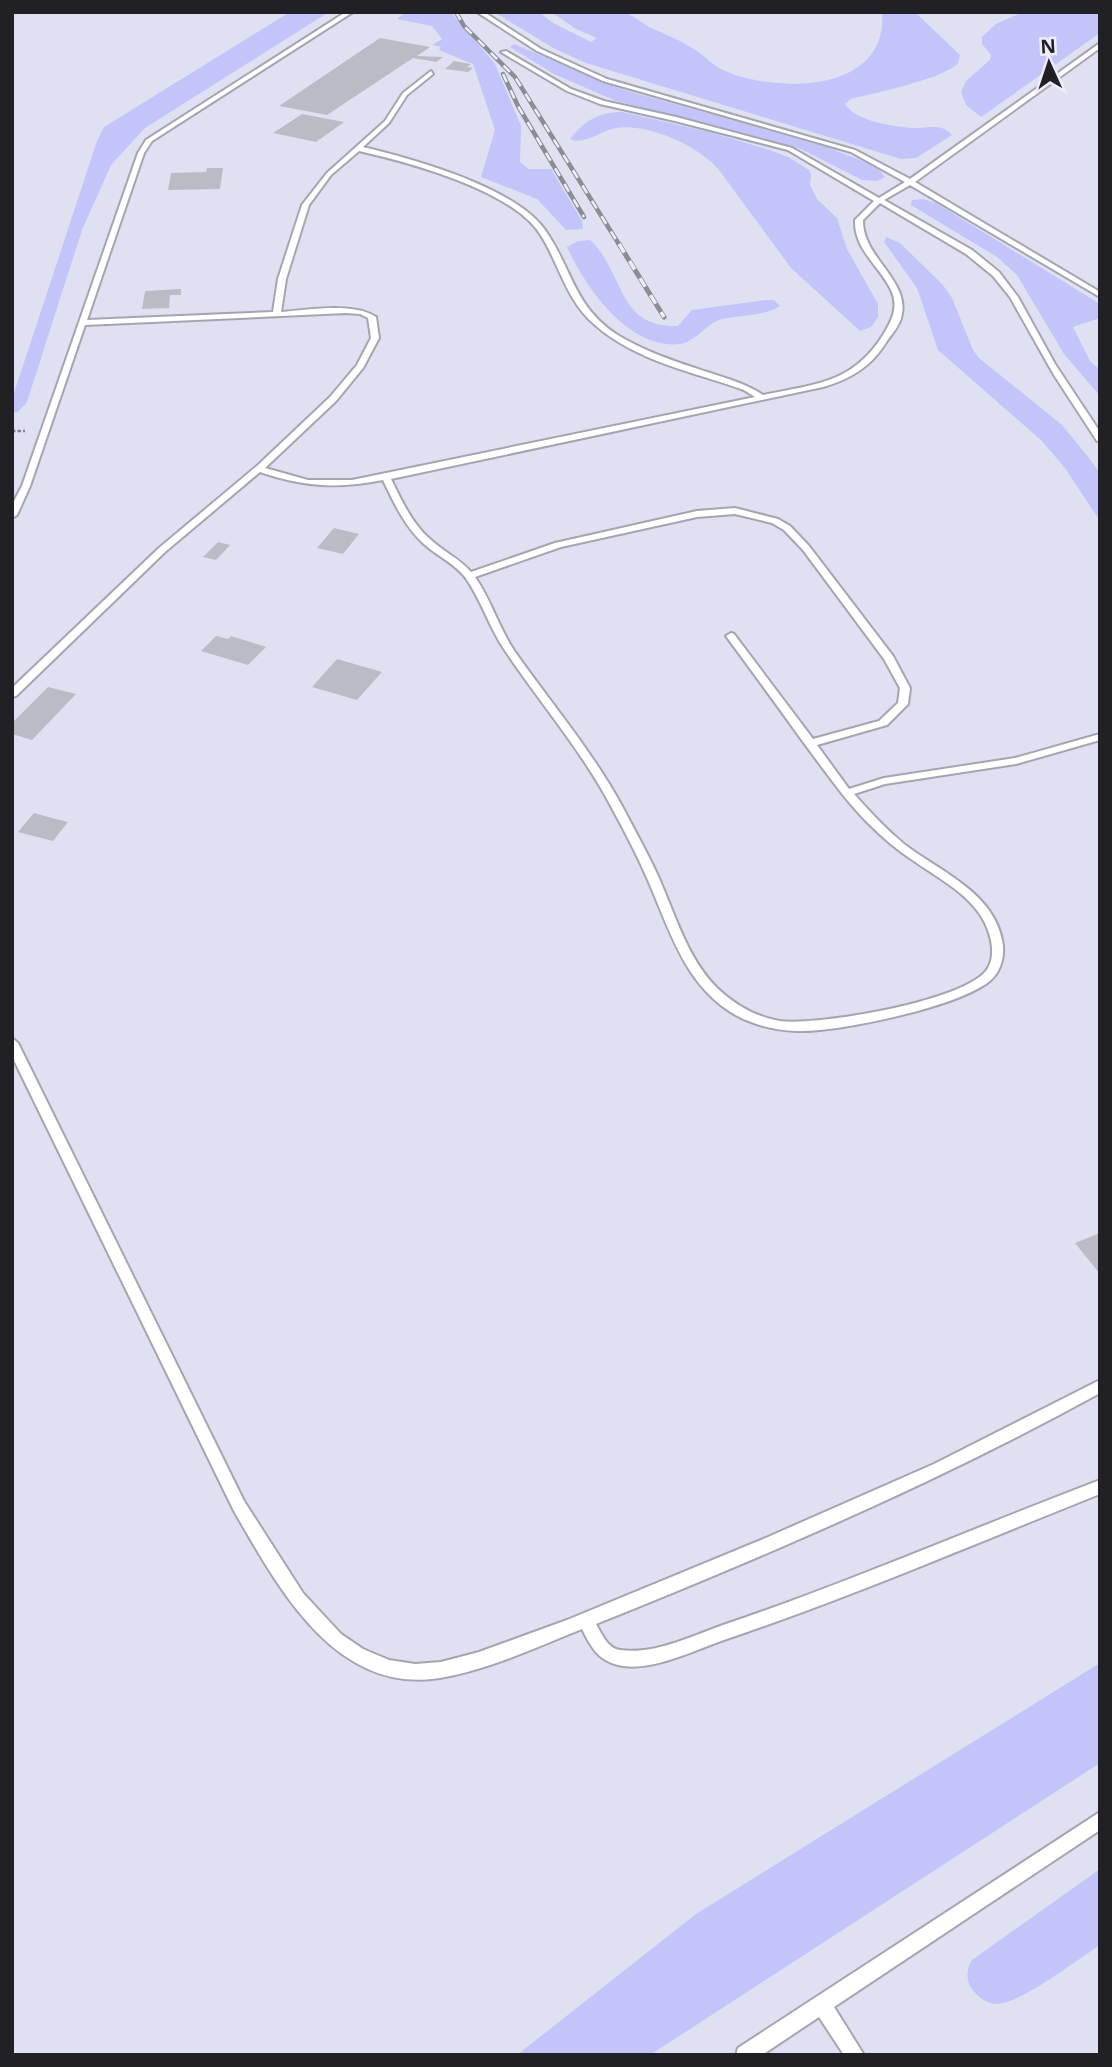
<svg xmlns="http://www.w3.org/2000/svg" width="1112" height="2067" font-family="'Noto Sans',sans-serif">
<style>
.built{fill:#e0e0f3}
.green{fill:#c3c4f9}
.building{fill:#bbbbc6}
.lines{fill:none;stroke-linecap:round;stroke-linejoin:round}
.lane-casing{stroke:#a5a5b0;stroke-width:4}
.path{stroke:#82828a;stroke-width:2.5;stroke-dasharray:3.5 2;stroke-linecap:butt}
.lane{fill:#fff;fill-rule:evenodd}
.rail-far1-casing{stroke:#8c8c94;stroke-width:4.5}
.rail-casing{stroke:#8c8c94;stroke-width:5}
.rail-far1{stroke:#eeeefa;stroke-width:2.5;stroke-dasharray:9;stroke-linecap:butt}
.rail{stroke:#eeeefa;stroke-width:3.5;stroke-dasharray:10;stroke-linecap:butt}
</style>
<rect width="100%" height="100%" fill="#eeeefa"/>
<path class="built" d="M12,12H1100V2055H12Z"/>
<path class="green" d="M290,12H329L145,128L111,165L82,230L27,402L18,412L12,413V399L97,141L104,127Z
M406,12H451L495,64L521,126L520,162L529,169H551L582,221L583,229L566,230L537,199L481,177L495,130L473,64L439,50L441,47L432,45L442,39L432,26L397,19Z
M494,12H539L553,23L591,42L597,38L576,29L551,12C567,12 614,8 626,13C634,16 642,23 649,27C665,34 682,41 697,51C706,57 712,65 723,70C775,94 889,94 882,12H915L960,55L958,63C944,79 874,93 851,99L845,104C855,121 892,126 911,128C926,129 941,122 952,135L916,158L901,159L586,63L555,49Z
M1023,12H1100V33L981,117L966,105L961,92L966,81L990,60L991,55L982,44V37L996,24Z
M514,44L624,90L827,147L865,162L878,169L885,177L877,181L862,180L801,149L616,101L554,74L510,47Z
M622,112L709,132L770,150L790,158L809,170L811,175L810,185L817,199L837,218L847,249L878,304V317L871,327L860,331L791,268L719,170C699,146 648,123 616,128C602,130 583,146 570,139C584,121 599,112 622,112Z
M923,199L936,203L1100,304V318L1073,327L1090,361L1100,370V396L1064,354L1017,275L997,257L911,205L912,200Z
M886,237L900,243L943,285L952,298L973,350L979,358L1062,425L1089,458L1100,473V521L1065,468L1042,441L938,350L917,288L884,242Z
M590,240C625,272 616,328 678,326L692,310L766,300H774L780,306C764,316 740,315 722,319C706,323 696,342 680,344C629,350 585,287 567,247L578,241Z
M1100,1663V1763L650,2055H517L696,1914Z
M1100,1869V1945C1078,1959 1019,2005 996,2004C987,2004 975,1995 970,1986C966,1978 967,1968 972,1960Z"/>
<path class="building" d="M380,38L430,47L417,56L443,57L436,62L413,58L327,115L279,106Z
M454,61L471,64L467,67L473,68L468,72L445,69Z
M302,114L344,122L316,142L273,133Z
M207,168H223L220,189L168,190L171,173L206,172Z
M181,289V295H170L169,308L142,309L145,291Z
M334,528L359,534L343,554L317,548Z
M218,542L230,545L216,560L203,557Z
M216,636L228,639L231,636L266,647L248,665L201,651Z
M337,659L382,672L357,700L312,687Z
M48,687L76,694L32,740L12,734V723Z
M34,813L52,818L68,822L53,841L18,832Z
M1100,1233V1274L1075,1243Z"/>
<g class="lines">
<defs>
<path id="lane" d="M346,12H353L152,141L144,153L87,320L273,312L278,279L302,205L327,173L385,121L403,93L431,71L433,74L407,95L389,123L363,147C413,159 515,187 545,230C572,268 573,305 616,334C643,351 674,361 704,371C725,378 745,383 763,395C815,384 852,384 883,335C892,320 899,307 891,290C879,265 854,250 855,220L874,201L788,150L675,121L600,104L567,91L501,52L506,51L571,89L604,101L676,117L792,148L879,198L905,182L851,152L603,81L537,51L477,12H484L541,49L607,79L855,150L910,179L1100,43V48L915,182L1100,292V297L910,185L884,200L972,250L999,272L1018,297L1055,364L1100,432V441H1097L1054,375L1010,297L993,276L966,254L880,203L863,220C862,258 912,281 901,318C899,326 892,334 887,341C872,366 851,379 823,387L391,479C402,501 412,524 431,540C444,552 460,559 471,572L555,543L697,511L735,508L778,519L790,526L809,546L893,656L910,688L908,704L887,725L817,745L849,789L884,778L1015,758L1100,734V740L1016,764L885,784L854,794C870,812 886,829 904,844C939,871 993,892 1002,940C1005,953 1002,969 992,979C964,1006 836,1033 796,1031C773,1030 749,1024 729,1011C683,981 668,925 647,878C637,855 625,832 613,810C583,752 540,703 504,649C489,627 481,599 465,577C454,563 437,556 424,544C405,527 394,503 383,480C338,489 304,487 260,472L165,552L16,696L12,697V688L159,548L257,466L330,397L357,365L371,338L368,318L360,314L346,313L85,325L30,486L17,515L12,518V505L22,486L138,153L146,140ZM359,151C408,162 512,190 540,234C559,263 566,300 594,324C635,361 694,372 744,390L755,397L352,480H308L265,468L336,401L363,368L379,338L376,317C354,302 308,310 281,312L286,279L309,205L331,175ZM735,514L772,523L784,530L803,550L884,659L900,688L898,703L879,721L813,739L734,634L731,633L726,636C751,670 776,704 801,739C823,768 843,798 869,824C882,837 896,849 911,859C936,877 969,893 984,921C991,935 996,954 988,968C969,1001 817,1026 780,1021C756,1017 735,1005 717,988C687,958 675,914 658,876C647,852 634,829 622,806C592,751 551,703 515,652C499,628 491,600 475,577L561,547L697,517Z
M12,1038L18,1043L244,1501L303,1593L341,1634L363,1649L389,1660L415,1664L441,1662L479,1652L567,1620L768,1537L934,1464L1100,1380V1393C938,1482 768,1555 596,1624C602,1634 607,1648 620,1650C654,1655 692,1636 723,1625C850,1582 974,1528 1100,1480V1494C974,1544 849,1598 721,1641C693,1651 648,1673 618,1665C598,1660 591,1647 582,1629C537,1647 488,1670 440,1678C335,1695 278,1587 234,1511L12,1056Z
M1100,1812V1830L834,2007L864,2055H844L819,2017L762,2055H736L738,2048Z"/>
</defs>
<use href="#lane" class="lane-casing"/>
<path class="path" d="M12,431H25"/>
<use href="#lane" class="lane"/>
<defs>
<path id="rail-far1" d="M456,12L464,26L515,77L620,246
M503,74L518,106L584,217"/>
<path id="rail" d="M619,244L664,317"/>
</defs>
<use href="#rail-far1" class="rail-far1-casing"/>
<use href="#rail" class="rail-casing"/>
<use href="#rail-far1" class="rail-far1"/>
<use href="#rail" class="rail"/>
</g>
<rect width="1112" height="2067" fill="none" stroke="#212125" stroke-width="28"/>
<g transform="translate(1049 63) rotate(357)" stroke="#eeeefa" stroke-width="5" paint-order="stroke">
<path d="M0-5L12 26L0 18L-12 26Z" fill="#212125"/>
<text y="-10" font-size="19" font-weight="bold" text-anchor="middle" fill="#212125">N</text>
</g>
</svg>
